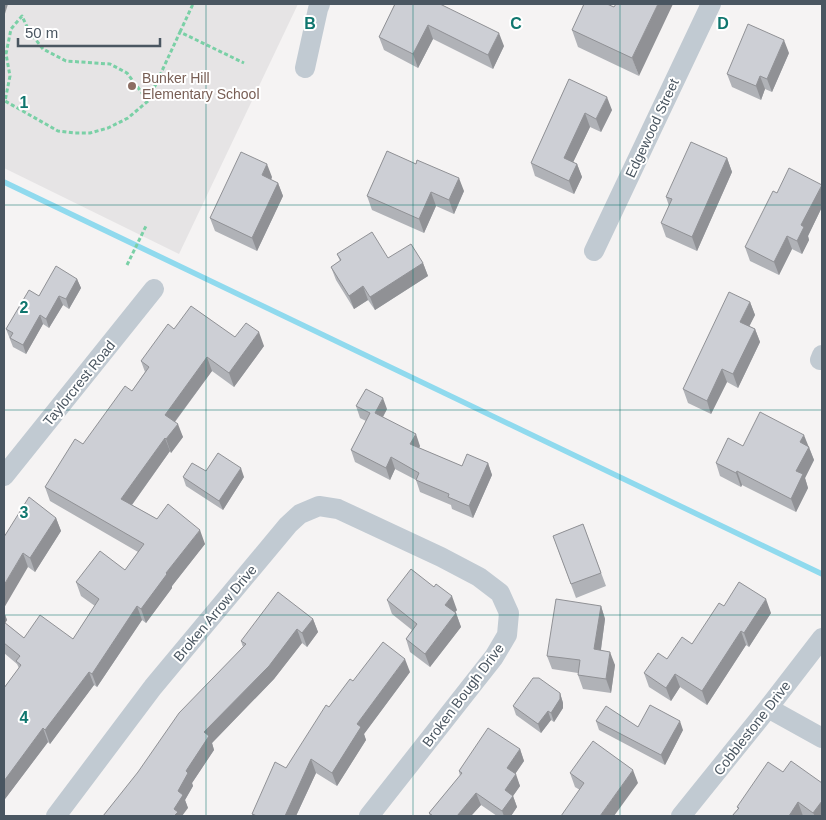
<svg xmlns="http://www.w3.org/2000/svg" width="826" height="820" font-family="Arial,sans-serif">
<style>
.education{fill:#e6e4e5}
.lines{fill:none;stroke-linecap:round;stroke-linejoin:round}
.stream{stroke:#90daee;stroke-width:5.5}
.path{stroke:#7ad0a6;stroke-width:3;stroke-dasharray:4 2.5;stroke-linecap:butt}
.minor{stroke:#c1cad2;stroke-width:20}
.wall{fill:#b0b2b7}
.shaded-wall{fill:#909195}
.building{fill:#cdcfd5;stroke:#909195}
.grid{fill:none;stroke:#0f766e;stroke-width:1;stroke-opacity:0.55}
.education-dot{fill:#8d6e63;stroke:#fff;stroke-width:2}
.labels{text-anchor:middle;stroke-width:4;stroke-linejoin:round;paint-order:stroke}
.education-label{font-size:14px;fill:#785e54;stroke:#fff;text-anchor:start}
.street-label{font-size:14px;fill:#4a5661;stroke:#fff}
.grid-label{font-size:16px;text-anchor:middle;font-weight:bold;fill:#0f766e;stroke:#fff;stroke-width:4;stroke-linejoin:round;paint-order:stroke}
</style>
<rect width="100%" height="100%" fill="#f5f3f3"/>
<path class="education" d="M4,4H298L179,254L4,168Z"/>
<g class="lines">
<path class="stream" d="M4,182L822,574"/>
<path class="path" d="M180,32L193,4
M148,101L128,118L108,128L90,133H74L58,131L5,101L10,76L6,54L11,29L22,16L29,31L43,49L66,61L110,64L127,73L148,101L180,32L244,63
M127,265L146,226"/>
<path class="minor" d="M305,68L318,9L320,4
M594,251L711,4
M820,360L822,355
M4,476L154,289
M768,708L822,738
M56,816L153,687L288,525L300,514L319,506L338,509L441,557L479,577L500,593L509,613L507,635L494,657L369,816
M681,816L768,708L822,638"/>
</g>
<path class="wall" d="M395,4L504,46L493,69L433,39L418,68L384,50L379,37Z
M614,7L639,76L578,47L572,30Z
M789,53L772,92L765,89L761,100L732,87L727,74Z
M569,79L612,110L601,132L590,127L573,162L577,164L582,177L574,194L535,176L531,163Z
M387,151L464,191L454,214L436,206L424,233L372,210L367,196Z
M727,158L732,172L697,251L666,237L661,223L669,206L666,197Z
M272,177L271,180L278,183L283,196L257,251L215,231L210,218Z
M822,187V207L808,236L809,240L802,254L792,249L779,275L750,261L745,247L777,193Z
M337,254L388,258L423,263L428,276L375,310L368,300L354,309L336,280L331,267L340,261Z
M77,279L81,288L69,309L63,305L49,328L43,324L26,354L13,347L6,329L39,296Z
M750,302L755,315L749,326L755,329L760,342L738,388L727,382L711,414L688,403L683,389Z
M174,329L235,337L264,346L234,387L212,371L175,422L183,437L171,453L170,451L132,505L157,519L205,544L172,586V588L146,623L142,620L97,687L94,685L50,744L48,742L5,799L4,798V688L19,668L17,664L4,653V612L7,620L5,623L24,638L73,639L95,606L81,596L76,582L125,570L138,552L50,501L45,487L83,444L132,391L145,372L141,361Z
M356,406L387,409L383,417L420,446L419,448L462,466L488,463L492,475L473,518L452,509L451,505L420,492L416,480L395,469L390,480L355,462L351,450L366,421L360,418Z
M743,446L809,447L814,460L805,478L808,488L796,512L742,485L741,487L720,476L716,463Z
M206,471L244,477L223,510L186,486L183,477Z
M56,518L61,531L35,572L28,567L4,537Z
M583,524L606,586L576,598L553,536Z
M387,600L457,610L455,612L456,613L461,627L430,667L410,652L406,639L412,630L392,614Z
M601,606L605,619L601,650L615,665L611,693L583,689L578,675V673L552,669L547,656Z
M724,606L771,613L749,647L746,645L707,705L680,687L671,701L649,687L644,673L692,644Z
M313,619L318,632L307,647L302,643L274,679L212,743L214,750L192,783L193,786L185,800L188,808L103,816L243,647L241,641Z
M410,672L364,734L366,740L337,786L316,773L296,816H253L252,814L286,768L329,707L353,681Z
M560,693L563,703V708L554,722L551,720L541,733L516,715L513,706Z
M596,721L638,727L683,730L665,765L599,730Z
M520,749L524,761L515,774L520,786L513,796L517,807L511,816H497L481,805L471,816H430L429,813L460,776L459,771Z
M783,772L822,783V816H732L738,809L737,807Z
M570,773L638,783L580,790L575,787Z"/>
<path class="shaded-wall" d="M4,4H8L4,17Z
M658,4H673L639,76L632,58Z
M428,25L433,39L418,68L413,54Z
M499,33L504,46L493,69L488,55Z
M784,40L789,53L772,92L767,79Z
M760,76L765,89L761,100L756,86Z
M607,97L612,110L601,132L596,119Z
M585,113L590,127L569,171L564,158Z
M727,158L732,172L697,251L692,237Z
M267,164L272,177L267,189L262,175Z
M577,164L582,177L574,194L569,181Z
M459,178L464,191L454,214L449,200Z
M278,183L283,196L257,251L252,238Z
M822,185V207L808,236L809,240L802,254L797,241L801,225Z
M431,192L436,206L424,233L419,219Z
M787,236L792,249L779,275L774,262Z
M423,263L428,276L375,310L370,297Z
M77,279L81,288L69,309L66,299Z
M363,286L368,300L354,309L349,296Z
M59,296L63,305L49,328L46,319Z
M750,302L755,315L745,335L740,322Z
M40,315L43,324L26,354L23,345Z
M755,329L760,342L738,388L733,374Z
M259,332L264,346L234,387L229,373Z
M207,357L212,371L170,428L165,415Z
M722,369L727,382L711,414L707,401Z
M383,398L387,409L379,424L375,413Z
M178,424L183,437L171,453L166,439Z
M416,434L420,446L415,456L410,444Z
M804,435L814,460L805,478L808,488L796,512L791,499L796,471L800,442Z
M165,438L170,451L126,513L121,499Z
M391,457L395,469L390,480L386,468Z
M488,463L492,475L473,518L469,506Z
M241,468L244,477L223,510L219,501Z
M737,471L742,485L741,487L736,473Z
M56,518L61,531L35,572L30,558Z
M200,530L205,544L172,586V588L146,623L141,609L166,573Z
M23,553L28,567L4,608V585Z
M452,596L457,610L450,618L445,605Z
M766,599L771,613L749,647L744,633Z
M137,606L142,620L97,687L92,674Z
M601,606L605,619L599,663L594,649Z
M4,612L7,620L4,625Z
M456,613L461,627L430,667L425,654Z
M313,619L318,632L307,647L302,633Z
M297,629L302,643L274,679L212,743L214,750L192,783L193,786L185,800L188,808L182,816H174V809L178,791L186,771L204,732Z
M741,631L746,645L707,705L702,691Z
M610,652L615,665L611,693L606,679Z
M405,659L410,672L364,734L366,740L337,786L332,773L357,724Z
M89,672L94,685L50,744L45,730Z
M675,674L680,687L671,701L666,688Z
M560,693L563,703V708L554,722L551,713Z
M548,711L551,720L541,733L538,724Z
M680,721L683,730L665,765L661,755Z
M43,728L48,742L5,799L4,795V781Z
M520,749L524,761L511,780L507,768Z
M311,759L316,773L296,816H285Z
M633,770L638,783L614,816H600Z
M516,774L520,786L513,796L517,807L511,816H504L502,811L505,790Z
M476,793L481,805L471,816H457Z
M822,801V816H815L813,813Z
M798,802L803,816H789Z"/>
<path class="building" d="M395,4H440L499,33L488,55L428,25L413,54L379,37Z
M584,4H607L614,7L616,4H658L632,58L572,30Z
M748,24L784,40L767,79L760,76L756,86L727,74Z
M569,79L607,97L596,119L585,113L564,158L577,164L569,181L531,163Z
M691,142L727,158L692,237L661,223L672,199L666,197Z
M387,151L416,164L417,160L459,178L449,200L431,192L419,219L367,196Z
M241,152L267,164L262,175L278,183L252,238L210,218Z
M789,168L822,185L801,225L804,227L797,241L787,236L774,262L745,247L773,191L777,193Z
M372,232L388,258L411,244L423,263L370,297L363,286L349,296L331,267L341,260L337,254Z
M56,266L77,279L66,299L59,296L46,319L40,315L23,345L10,338L13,333L6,329L29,290L39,296Z
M729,292L750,302L740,322L755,329L733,374L722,369L707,401L683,389Z
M191,306L235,337L246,323L259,332L229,373L207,357L165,415L178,424L166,439L165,438L121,499L157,519L168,504L200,530L166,573L167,574L141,609L137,606L92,674L89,672L45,730L43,728L4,781V700L5,699L4,698V688L21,665L16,661L20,656L4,643V622L24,638L40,615L73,639L99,599L76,582L100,551L125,570L144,544L45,487L75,439L83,444L125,386L132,391L149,367L141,361L168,324L174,329Z
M366,389L383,398L375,413L416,434L410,444L462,466L467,454L488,463L469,506L448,497L449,494L416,480L419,473L391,457L386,468L351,450L370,413L356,406Z
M760,412L804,435L800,442L809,447L796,471L803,474L791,499L737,471L736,473L716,463L728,438L743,446Z
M218,453L241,468L219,501L183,477L192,463L206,471Z
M29,497L56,518L30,558L23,553L4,585V537Z
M583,524L601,573L571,584L553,536Z
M411,569L434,587L436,584L452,596L445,605L456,613L425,654L406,639L417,624L387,600Z
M739,582L766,599L744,633L741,631L702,691L675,674L666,688L644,673L658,653L667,659L682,637L692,644L719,603L724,606Z
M278,592L313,619L302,633L297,629L269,666L204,732L209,736L186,771L188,773L178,791L183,795L174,809L178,812L174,816H103L138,772L179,713L246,644L241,641Z
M556,599L601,606L594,649L610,652L606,679L578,675L580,660L547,656Z
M383,642L405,659L357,724L361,727L332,773L311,759L285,816H257L252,814L275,762L286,768L326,705L329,707L350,679L353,681Z
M533,678H539L560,693V699L551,713L548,711L538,724L513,706Z
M650,705L680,721L661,755L596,721L606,706L638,727Z
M488,728L520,749L507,768L516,774L505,790L513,796L502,811L476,793L457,816H433L429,813L462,773L459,771Z
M593,741L633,770L600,816H561L584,783L570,773Z
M791,761L822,783V801L813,813L798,802L789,816H732L739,808L737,807L768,762L783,772Z"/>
<path class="grid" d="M206,4V816M413,4V816M620,4V816M4,205H822M4,410H822M4,615H822"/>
<circle class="education-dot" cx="132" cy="86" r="5"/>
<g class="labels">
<g class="education-label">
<text x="142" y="83">Bunker Hill<tspan x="142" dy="16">Elementary School</tspan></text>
</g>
<g class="street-label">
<text transform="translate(652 128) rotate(-65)" y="5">Edgewood Street</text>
<text transform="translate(79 383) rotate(-51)" y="5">Taylorcrest Road</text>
<text transform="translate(215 613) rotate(-50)" y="5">Broken Arrow Drive</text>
<text transform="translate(463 695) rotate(-53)" y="5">Broken Bough Drive</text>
<text transform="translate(752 728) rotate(-52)" y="5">Cobblestone Drive</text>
</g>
</g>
<g class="grid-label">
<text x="310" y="29">B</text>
<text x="516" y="29">C</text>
<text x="723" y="29">D</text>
<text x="24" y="108">1</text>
<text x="24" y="313">2</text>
<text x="24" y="518">3</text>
<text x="24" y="723">4</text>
</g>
<rect width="826" height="820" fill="none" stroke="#4a5661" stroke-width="10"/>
<path d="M18 38v8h142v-8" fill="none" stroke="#4a5661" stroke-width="2.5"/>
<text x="25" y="38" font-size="15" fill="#4a5661" stroke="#ffffff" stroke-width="4" paint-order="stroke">50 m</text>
</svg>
